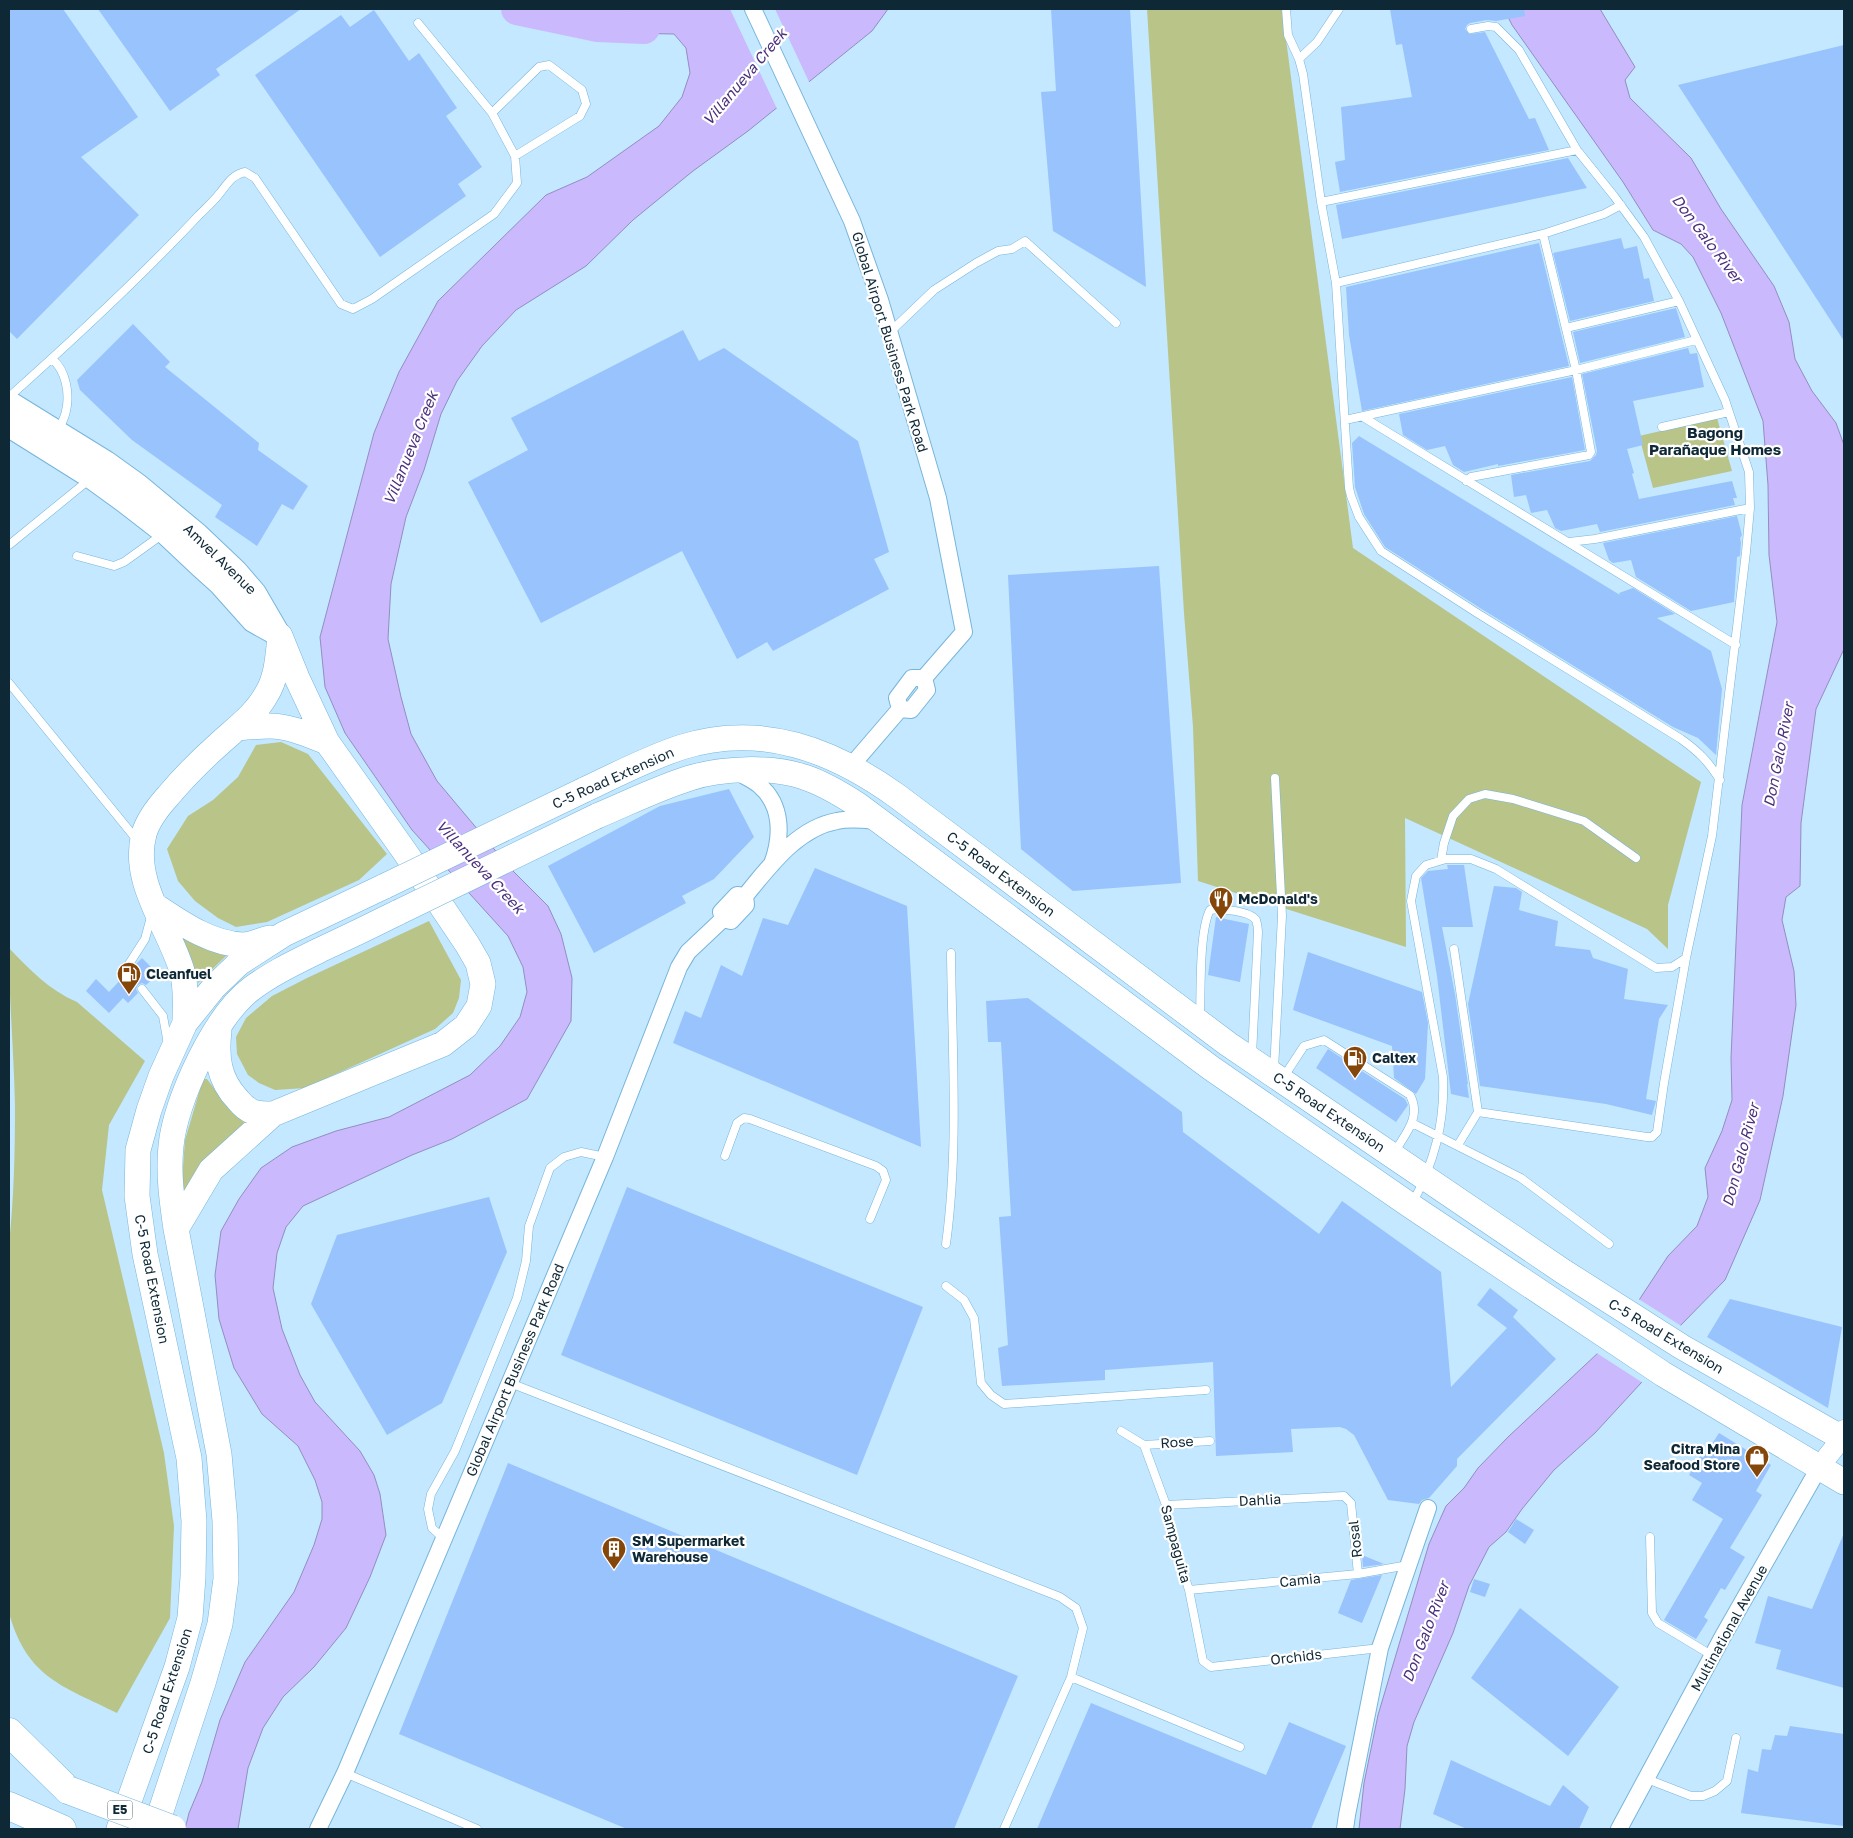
<svg xmlns="http://www.w3.org/2000/svg" width="1853" height="1838" font-family="'Golos Text',sans-serif">
<style>
.green{fill:#b9c488}
.water{fill:#cab9fc;stroke:#928ec1}
.pier{fill:#c3e8ff}
.lines{fill:none;stroke-linecap:round;stroke-linejoin:round}
.river{stroke:#cab9fc;stroke-width:32}
.building{fill:#98c3fd}
.service-casing{stroke:#78b5da;stroke-width:9}
.minor-casing{stroke:#78b5da;stroke-width:18}
.tertiary-casing{stroke:#78b5da;stroke-width:21}
.secondary-casing{stroke:#78b5da;stroke-width:24}
.primary-casing{stroke:#78b5da;stroke-width:26}
.motorway-casing{stroke:#78b5da;stroke-width:29}
.service{stroke:#fff;stroke-width:8}
.minor{stroke:#fff;stroke-width:16}
.tertiary{stroke:#fff;stroke-width:20}
.secondary{stroke:#fff;stroke-width:22}
.primary{stroke:#fff;stroke-width:25}
.motorway{stroke:#fff;stroke-width:28}
.primary-bridge-casing{stroke:#78b5da;stroke-width:26;stroke-linecap:butt}
.motorway-bridge-casing{stroke:#78b5da;stroke-width:29;stroke-linecap:butt}
.primary-bridge{stroke:#fff;stroke-width:25}
.motorway-bridge{stroke:#fff;stroke-width:28}
.labels{text-anchor:middle;stroke-width:4.5;stroke-linejoin:round;paint-order:stroke}
.shield{fill:#fff;stroke:#566872;stroke-width:1}
.shield-label{font-size:12px;font-weight:bold;fill:#0e2836}
.street-label{font-size:14px;fill:#0e2836;stroke:#fff}
.poi-label{font-size:14px;font-weight:bold;fill:#0e2836;stroke:#fff;text-anchor:start}
.water-label{font-size:15px;font-style:italic;fill:#4b307c;stroke:#fff}
.neighbourhood-label{font-size:15px;font-weight:bold;fill:#0e2836;stroke:#fff}
</style>
<rect width="100%" height="100%" fill="#c3e8ff"/>
<path class="green" d="M1147,9H1282L1353,548L1701,782L1668,905V949L1647,929L1405,818L1406,947L1198,881L1193,727L1184,613Z
M1717,418L1732,471L1653,488L1639,436Z
M281,742L308,754L387,854L359,880L267,922L236,927L218,918L195,901L178,881L167,849L188,816L213,800L238,777L256,745Z
M429,921L461,980L459,998L453,1013L435,1029L305,1088L275,1090L259,1083L248,1075L237,1054L236,1037L246,1018L272,996L307,978Z
M179,933C194,944 209,952 228,954L198,983Z
M9,948C30,970 49,990 77,1002L145,1061L109,1125L102,1190L164,1453L174,1526L170,1618L117,1713C63,1686 27,1678 9,1613V1244C14,1198 15,1152 15,1106C14,1053 9,1001 9,948Z
M203,1079H207L228,1107L253,1122L213,1155L181,1194L185,1140Z"/>
<path class="water" d="M532,9H888L872,31L748,131L693,171L633,220L586,266L516,310L482,346L457,381L441,414L424,470L406,517L391,584L388,639L401,697L411,734L437,781L510,868L548,906L561,934L572,978L571,1021L527,1099L452,1139L412,1155L303,1206L286,1227L277,1253L273,1288L282,1329L300,1375L315,1402L360,1451L374,1475L380,1494L386,1535L370,1577L346,1628L314,1667L283,1697L263,1728L248,1768L238,1829H185L189,1813L202,1782L220,1720L245,1662L294,1592L314,1545L322,1519V1502L315,1480L298,1446L262,1414L234,1368L219,1319L215,1275L221,1231L239,1199L261,1168L292,1147L336,1131L389,1117L470,1075L500,1046L520,1017L527,992L523,967L508,936L412,830L345,733L325,687L320,637L374,433L399,372L438,301L546,195L587,177L659,126L682,97L690,73L686,48L674,34L622,33L564,16Z
M1504,9H1600L1635,67L1625,80L1630,98L1691,158L1721,209L1774,286L1789,322L1795,359L1812,391L1836,423L1844,445V649L1816,709L1801,823L1800,886L1786,897L1782,920L1794,971L1796,1005L1783,1096L1760,1200L1725,1280L1680,1326L1641,1383L1595,1433L1554,1470L1522,1509L1506,1532L1489,1547L1469,1586L1453,1633L1414,1722L1407,1746L1405,1789L1400,1829H1359L1364,1783L1378,1715L1429,1544L1446,1506L1464,1488L1478,1468L1508,1437L1614,1338L1668,1256L1697,1226L1708,1197L1705,1168L1722,1131L1732,1100L1731,1058L1742,805L1777,622L1769,555L1768,485L1763,421L1721,313L1693,257L1681,244L1653,230L1623,182L1512,25Z"/>
<path class="pier" d="M730,9H775L810,84L778,111Z
M1637,1298L1683,1327L1643,1383L1595,1352L1612,1337Z"/>
<g class="lines">
<path class="river" d="M517,9L598,26L644,28"/>
</g>
<path class="building" d="M9,9H63L138,117L81,157L139,215L17,339L9,331Z
M98,9H301L216,69L220,75L170,111Z
M1051,9H1130L1146,287L1053,231L1041,92L1056,91Z
M1390,9H1524L1525,16L1496,21L1487,20L1470,23L1467,25L1465,29L1470,34L1485,32L1529,119L1535,118L1549,150L1340,192L1335,162L1345,160L1341,107L1412,97L1402,44L1396,45Z
M374,10L409,61L419,53L457,108L446,116L482,167L458,184L466,196L380,257L255,75L341,15L350,27Z
M1844,45V341L1678,85Z
M1568,158L1587,188L1342,239L1336,205Z
M1621,238L1624,249L1637,246L1644,279L1649,278L1654,301L1570,321L1553,253Z
M1539,243L1569,366L1362,411L1349,335L1346,287Z
M1676,308L1685,337L1580,363L1573,332Z
M133,324L170,362L165,367L259,443L258,450L308,486L293,510L282,504L257,546L215,517L222,505L132,440L80,390L77,380Z
M683,330L699,361L724,348L858,441L889,552L874,559L889,589L773,651L767,642L737,659L682,551L541,623L468,482L528,450L511,418Z
M1688,348L1690,354L1697,353L1704,387L1633,401L1643,445L1627,449L1634,473L1632,474L1639,499L1732,481L1737,498H1733L1735,505L1600,532L1597,524L1561,531L1555,528L1547,510L1531,513L1526,495L1514,497L1511,475L1590,461L1596,455L1597,451L1582,374Z
M1572,377L1585,450L1498,466V464L1464,472L1453,465L1445,446L1427,450L1403,435L1399,414Z
M1359,436L1620,595L1619,593L1633,588L1675,614L1657,618L1711,651L1722,689L1716,755L1698,738L1673,727L1480,608L1385,547L1364,514L1355,487L1352,443Z
M1737,516L1742,535L1740,538L1741,543L1740,556L1737,557L1734,602L1691,611L1636,577L1631,560L1613,563L1609,560L1603,543Z
M1159,566L1181,883L1073,891L1021,849L1008,575Z
M729,789L754,837L714,879L682,896L686,903L594,953L548,866L660,806Z
M1447,865H1464L1473,927H1442L1455,994L1468,1084H1467L1469,1098L1451,1094L1437,976L1421,878L1428,871L1448,869Z
M815,868L907,906L921,1147L673,1043L685,1011L701,1018L721,965L742,976L763,918L788,925Z
M1494,886L1516,888L1522,892L1519,910L1558,921L1555,946L1590,950L1593,958L1628,969L1624,999L1668,1005L1659,1019L1646,1099L1656,1101L1652,1115L1606,1104L1480,1086L1468,1004Z
M1216,917L1249,924L1240,982L1208,975Z
M1308,952L1422,992L1428,1023L1425,1079L1416,1094L1394,1078L1392,1046L1293,1010Z
M142,958L158,974L146,985L142,983L138,985L136,989L138,993L128,1003L123,998L109,1013L86,991L96,979L109,992L123,977L126,979L131,977L134,966Z
M1028,998L1182,1112L1183,1132L1319,1234L1342,1201L1441,1272L1451,1387L1507,1328L1477,1305L1490,1288L1518,1310L1513,1317L1556,1359L1457,1459V1466L1429,1498L1422,1500L1419,1504L1388,1500L1354,1435L1346,1429L1340,1427L1291,1429L1293,1452L1216,1456L1213,1362L1105,1370V1380L1002,1386L998,1348L1008,1345L999,1217L1011,1216L1001,1042H988L986,1001Z
M1328,1049L1405,1099L1408,1105L1396,1122L1316,1068Z
M627,1187L923,1307L857,1475L561,1355Z
M489,1197L507,1252L442,1403L387,1435L311,1304L337,1235Z
M1730,1299L1842,1327L1828,1408L1707,1337Z
M1719,1433L1771,1465L1756,1491L1762,1495L1730,1548L1745,1557L1725,1590L1721,1588L1704,1617L1708,1620L1696,1639L1664,1620L1723,1519L1692,1500L1702,1483L1689,1475L1700,1456L1703,1458Z
M508,1463L1018,1676L954,1829H627L399,1734Z
M1516,1519L1534,1530L1525,1544L1508,1532Z
M1844,1533V1688L1776,1669L1781,1650L1755,1643L1768,1596L1812,1609Z
M1362,1555L1384,1564L1363,1567Z
M1382,1575L1362,1623L1338,1613L1351,1580Z
M1474,1579L1490,1584L1485,1597L1470,1592Z
M1520,1608L1619,1687L1568,1756L1471,1678Z
M1091,1703L1266,1775L1289,1722L1346,1746L1311,1829H1037Z
M1790,1726L1844,1734V1826L1741,1813L1748,1769L1758,1772L1762,1749L1771,1750L1775,1735L1787,1736Z
M1451,1760L1550,1806L1563,1785L1589,1807L1579,1829H1467L1433,1814Z"/>
<g class="lines">
<defs>
<path id="service" d="M1286,9L1288,35L1299,59L1303,74L1321,202L1336,283L1349,488L1351,496L1359,517L1381,551L1477,613L1681,739C1699,752 1708,761 1720,780
M1471,29L1488,26L1496,27L1519,50L1577,150L1614,196L1644,237L1679,301L1725,400L1749,472L1750,508L1746,552L1712,836L1686,958L1664,1083L1657,1132L1652,1137H1647L1478,1112
M1299,59L1317,42L1339,9
M492,113L539,67L549,65L582,90L586,104L580,116L515,156
M1321,202L1577,150
M1336,283L1543,234L1604,214L1621,205
M1566,328L1679,301
M890,332L934,290L976,263L998,251L1012,249L1025,241L1116,323
M52,359C66,370 70,394 66,411C65,417 61,424 59,430
M9,397C74,339 139,279 199,215C206,208 214,201 220,193C228,183 232,175 245,172L255,178L341,304L353,309L372,299L494,214L517,183L515,156L492,113L418,23
M1363,417L1736,645
M1345,420L1576,370L1696,340
M1662,427L1729,412
M1466,481L1471,477L1589,455L1591,452L1576,370L1543,234
M1569,542L1595,539L1750,508
M9,545L90,479
M77,556L114,566L124,562L163,534
M9,683L137,840
M1441,860L1444,843L1453,816L1469,799L1485,794L1513,799L1584,821L1636,858
M1454,949L1478,1112L1458,1145
M127,973L129,964L145,939L151,917
M142,989L163,1016L168,1044
M1200,1016C1201,991 1199,931 1210,910C1220,908 1250,911 1256,920C1257,923 1258,929 1258,932L1252,1055
M1274,1070L1282,916L1275,778
M1283,1078L1304,1046L1324,1040L1410,1095C1422,1117 1405,1134 1394,1153
M1412,1123L1521,1178L1609,1244
M725,1156L737,1123L744,1118L750,1119L876,1166L883,1171L886,1180L870,1219
M1412,1204C1434,1163 1445,1123 1443,1077L1411,901L1416,876L1426,865L1446,859H1471L1496,869L1656,968L1672,967L1686,958
M946,1244C959,1148 952,1050 951,953
M946,1286L964,1300L974,1318L981,1383L991,1395L1004,1404L1206,1390
M510,1383L1060,1597L1076,1608L1083,1628L1071,1677L1004,1829
M1121,1431L1144,1445L1166,1505L1168,1524L1189,1590L1203,1661L1211,1667L1380,1648
M1144,1445L1210,1441
M1166,1505L1344,1496L1351,1503L1358,1574
M1650,1537L1652,1613L1658,1623L1713,1656
M443,1538L432,1528L428,1509L431,1494L455,1451L517,1298L526,1261L529,1226L550,1168L564,1157L581,1152L605,1157
M1189,1590L1358,1574L1408,1565
M1071,1677L1240,1747
M345,1773L477,1829
M1647,1779L1691,1796H1703L1715,1791L1727,1781L1736,1738"/>
<path id="minor" d="M753,9L852,221L880,300L938,498L964,632L924,678H912L897,698L900,709
M900,709L911,710L927,690L924,678
M851,766L900,709
M736,771C743,776 752,779 759,785C783,805 782,837 772,864
M723,919L731,921L746,905L745,896C769,867 797,828 837,821C850,818 865,820 879,821
M723,919L721,912L737,895L745,896
M318,1829L345,1773L605,1157L679,967L688,952L723,919
M1345,1829L1347,1815L1380,1648L1428,1508
M1619,1829L1723,1636L1820,1466"/>
<path id="tertiary" d="M1820,1466L1842,1438L1844,1430"/>
<path id="secondary" d="M9,402L106,462L138,485L197,534L236,571L255,593L280,636
M9,426L92,478L125,502L165,533L199,565L219,583L253,621L280,636"/>
<path id="primary" d="M238,728C248,727 259,726 270,726C289,726 309,735 327,742
M584,790C616,775 648,758 682,747C761,722 833,750 897,796L1228,1044L1564,1272L1682,1347L1844,1439
M597,816C628,803 658,788 690,778C722,768 772,766 804,777C823,783 841,794 858,805L1211,1068L1411,1206L1663,1374L1844,1482
M154,905C180,922 210,944 243,945C251,945 261,940 270,938
M185,1023C185,1005 187,988 182,971C169,927 131,882 144,834C148,819 159,806 168,796C184,777 201,760 219,744C235,729 255,715 266,695C277,678 278,656 280,636
M219,1030C216,1057 218,1079 238,1100C242,1105 248,1110 253,1112C259,1114 267,1114 273,1114
M176,1229L211,1170L273,1114L443,1044L466,1026L479,1006L483,984L478,963L467,944L405,852L327,742L297,678L280,636
M119,1829L177,1667L190,1618L193,1577L194,1521L189,1458L145,1254L137,1196L138,1150L149,1110L161,1076L185,1023L214,987L239,963L284,934L385,886
M155,1829L203,1683L220,1624L226,1579L225,1521L219,1454L176,1229C172,1201 168,1173 171,1146C175,1101 215,1016 251,989C272,973 296,962 320,950C346,938 373,925 399,912"/>
<path id="motorway" d="M9,1732L68,1790
M9,1806L62,1829"/>
</defs>
<use href="#service" class="service-casing"/>
<use href="#minor" class="minor-casing"/>
<use href="#tertiary" class="tertiary-casing"/>
<use href="#secondary" class="secondary-casing"/>
<use href="#primary" class="primary-casing"/>
<use href="#motorway" class="motorway-casing"/>
<use href="#service" class="service"/>
<use href="#minor" class="minor"/>
<use href="#tertiary" class="tertiary"/>
<use href="#secondary" class="secondary"/>
<use href="#primary" class="primary"/>
<use href="#motorway" class="motorway"/>
<defs>
<path id="primary-bridge" d="M385,886L584,790
M399,912L597,816"/>
<path id="motorway-bridge" d="M68,1790L172,1829"/>
</defs>
<use href="#primary-bridge" class="primary-bridge-casing"/>
<use href="#motorway-bridge" class="motorway-bridge-casing"/>
<use href="#primary-bridge" class="primary-bridge"/>
<use href="#motorway-bridge" class="motorway-bridge"/>
</g>
<defs>
<symbol id="restaurant-pin" viewBox="-11 -11 22 30"><path d="M0 17L-7.5 6A9.5 9.5 0 1 1 7.5 6Z" fill="#85460a" stroke="#fff"/><path d="M-5-6h1v4h1v-4h1v4h1v-4h1v5L-1.5 .5V6h-2V.5L-5-1ZM5-6V6H3V1.5H1.5Q1.5-4 5-6Z" fill="#fff"/></symbol>
<symbol id="fuel-pin" viewBox="-11 -11 22 30"><path d="M0 17L-7.5 6A9.5 9.5 0 1 1 7.5 6Z" fill="#85460a" stroke="#fff"/><path d="M-5.5-6h7V0h2V4h1.3V-2.5L3-4.5l.8-.8L6-3V5H2.5V1h-1V6h-7ZM-4.2-4.7v3.2H.2V-4.7Z" fill="#fff"/></symbol>
<symbol id="shop-pin" viewBox="-11 -11 22 30"><path d="M0 17L-7.5 6A9.5 9.5 0 1 1 7.5 6Z" fill="#85460a" stroke="#fff"/><path d="M-5-2.5h2.3a2.7 3.5 0 0 1 5.4 0H5L5.5 6h-11ZM-1.5-2.5h3a1.5 2.3 0 0 0-3 0Z" fill="#fff"/></symbol>
<symbol id="building-pin" viewBox="-11 -11 22 30"><path d="M0 17L-7.5 6A9.5 9.5 0 1 1 7.5 6Z" fill="#85460a" stroke="#fff"/><path d="M-4-6H4V6H1V3H-1V6H-4ZM-2.5-4.3h1.7v1.8h-1.7ZM.8-4.3h1.7v1.8H.8ZM-2.5-1h1.7V.8h-1.7ZM.8-1h1.7V.8H.8Z" fill="#fff"/></symbol>
</defs>
<g fill-rule="evenodd">
<use href="#restaurant-pin" x="1207" y="885" width="28" height="38"/>
<use href="#fuel-pin" x="115" y="960" width="28" height="38"/>
<use href="#fuel-pin" x="1341" y="1044" width="28" height="38"/>
<use href="#shop-pin" x="1743" y="1443" width="28" height="38"/>
<use href="#building-pin" x="600" y="1535" width="28" height="38"/>
</g>
<g class="labels">
<rect class="shield" x="107.5" y="1800.5" width="25" height="19" rx="4"/>
<g class="shield-label">
<text x="120" y="1814">E5</text>
</g>
<g class="street-label">
<text transform="translate(890 342) rotate(73)" y="5">Global Airport Business Park Road</text>
<text transform="translate(220 559) rotate(44)" y="5">Amvel Avenue</text>
<text transform="translate(613 778) rotate(-24)" y="5">C-5 Road Extension</text>
<text transform="translate(1001 874) rotate(37)" y="5">C-5 Road Extension</text>
<text transform="translate(1329 1112) rotate(34)" y="5">C-5 Road Extension</text>
<text transform="translate(152 1279) rotate(79)" y="5">C-5 Road Extension</text>
<text transform="translate(1666 1336) rotate(31)" y="5">C-5 Road Extension</text>
<text transform="translate(515 1370) rotate(-67)" y="5">Global Airport Business Park Road</text>
<text transform="translate(1177 1442) rotate(-4)" y="5">Rose</text>
<text transform="translate(1260 1500) rotate(-3)" y="5">Dahlia</text>
<text transform="translate(1355 1539) rotate(-96)" y="5">Rosal</text>
<text transform="translate(1176 1544) rotate(75)" y="5">Sampaguita</text>
<text transform="translate(1300 1580) rotate(-6)" y="5">Camia</text>
<text transform="translate(1729 1628) rotate(-61)" y="5">Multinational Avenue</text>
<text transform="translate(1296 1657) rotate(-7)" y="5">Orchids</text>
<text transform="translate(167 1691) rotate(-72)" y="5">C-5 Road Extension</text>
</g>
<g class="poi-label">
<text x="1238" y="904">McDonald's</text>
<text x="146" y="979">Cleanfuel</text>
<text x="1372" y="1063">Caltex</text>
<text x="1740" y="1454" text-anchor="end">Citra Mina<tspan x="1740" dy="16">Seafood Store</tspan></text>
<text x="632" y="1546">SM Supermarket<tspan x="632" dy="16">Warehouse</tspan></text>
</g>
<g class="water-label">
<text transform="translate(745 77) rotate(-50)" y="5">Villanueva Creek</text>
<text transform="translate(1707 239) rotate(53)" y="5">Don Galo River</text>
<text transform="translate(411 448) rotate(-68)" y="5">Villanueva Creek</text>
<text transform="translate(1779 755) rotate(-79)" y="5">Don Galo River</text>
<text transform="translate(480 867) rotate(47)" y="5">Villanueva Creek</text>
<text transform="translate(1741 1155) rotate(-75)" y="5">Don Galo River</text>
<text transform="translate(1426 1632) rotate(-69)" y="5">Don Galo River</text>
</g>
<g class="neighbourhood-label">
<text x="1715" y="438">Bagong<tspan x="1715" dy="17">Parañaque Homes</tspan></text>
</g>
</g>
<rect width="1853" height="1838" fill="none" stroke="#0e2836" stroke-width="20"/>
</svg>
